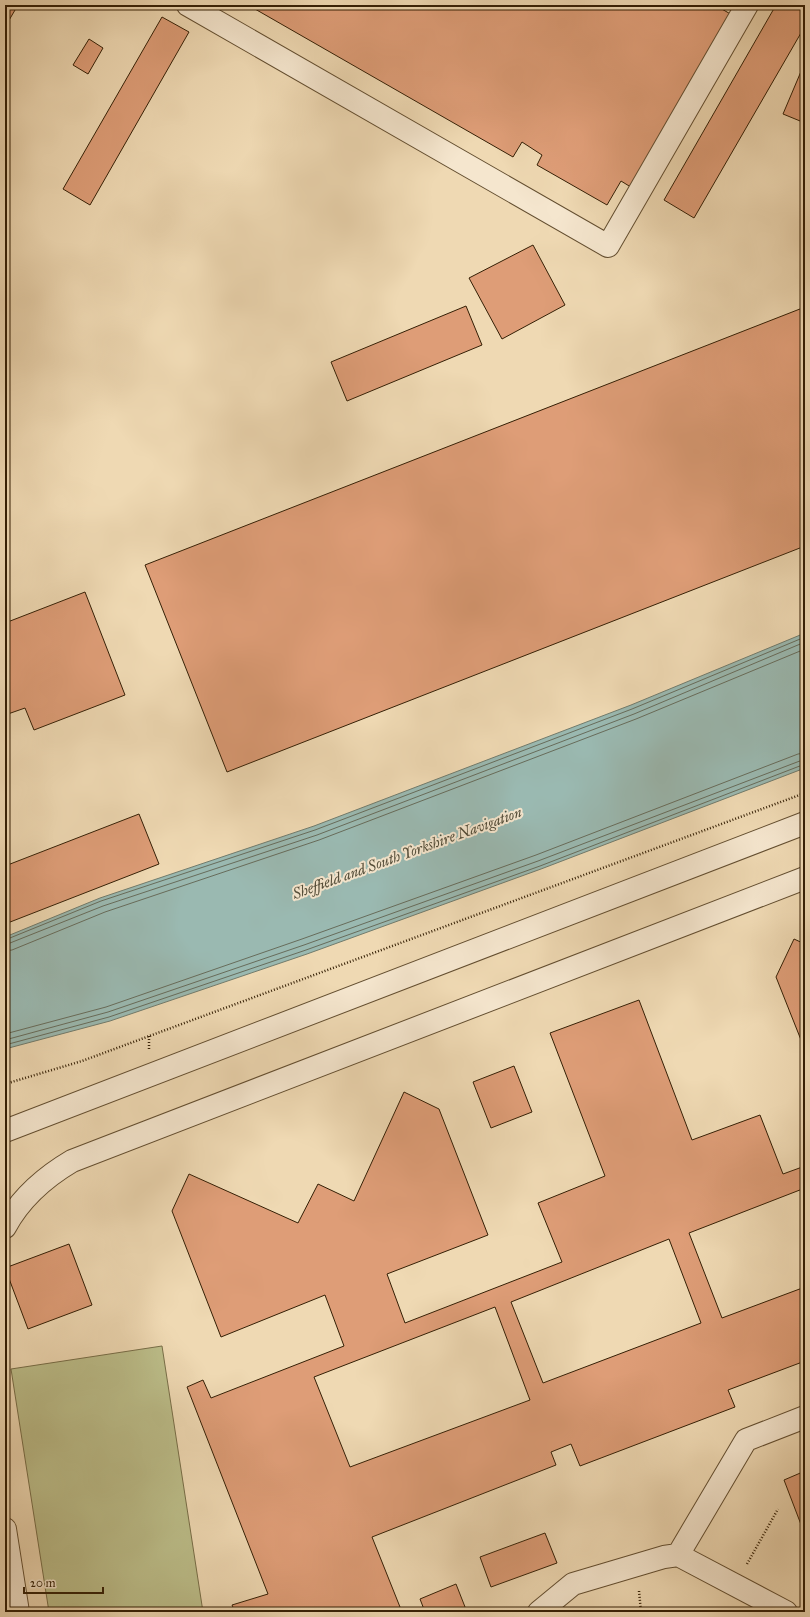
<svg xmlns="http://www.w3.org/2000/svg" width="810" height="1617" font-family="'IM FELL Great Primer',serif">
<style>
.green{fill:#bcbe8a;stroke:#786e48}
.water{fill:#9ab9b1;stroke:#717b6c}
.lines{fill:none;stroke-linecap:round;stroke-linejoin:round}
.shore{stroke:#676c5b;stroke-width:1}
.building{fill:#de9d77;stroke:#341f05;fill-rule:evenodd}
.minor-casing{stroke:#634e30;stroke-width:24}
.path{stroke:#341f05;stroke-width:2.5;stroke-dasharray:1 2;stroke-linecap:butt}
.minor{stroke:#f5e6ce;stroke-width:22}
.labels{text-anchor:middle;stroke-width:4;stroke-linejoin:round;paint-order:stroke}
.water-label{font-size:15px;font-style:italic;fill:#534d39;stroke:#f5e6ce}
</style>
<rect width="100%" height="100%" fill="#efd9b3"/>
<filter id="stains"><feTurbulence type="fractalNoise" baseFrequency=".005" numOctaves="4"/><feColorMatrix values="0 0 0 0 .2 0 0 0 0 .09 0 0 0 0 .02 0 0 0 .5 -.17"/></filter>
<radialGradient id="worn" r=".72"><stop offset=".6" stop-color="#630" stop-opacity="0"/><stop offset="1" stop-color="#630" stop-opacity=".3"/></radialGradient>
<path class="green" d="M162,1346L203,1612H49L11,1369Z"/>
<path class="water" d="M805,633V768L541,869L307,954L110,1021L5,1049V937L100,898L314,826L631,705Z"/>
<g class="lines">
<path class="shore" d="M5,940L101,901L315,830L632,709L805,637
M5,945L103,906L317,835L634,714L805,642
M5,951L12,950L105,912L319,840L636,719L805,649
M5,1034L106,1007L302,939L536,855L798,754L805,753
M5,1040L108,1012L304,945L538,861L805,759
M5,1045L109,1017L306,950L540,866L805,764"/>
</g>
<path class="building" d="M5,5H18L5,27Z
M248,5H722L720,8L734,16L634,189L621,181L607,205L537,165L542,155L522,142L513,157Z
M776,5H805V26L694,218L664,200Z
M162,17L189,32L90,205L63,189Z
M89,39L103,48L88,74L73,65Z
M805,62V123L783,114Z
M533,245L565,305L502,339L469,278Z
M466,306L482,345L347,401L331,362Z
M805,307V546L227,772L145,565Z
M85,592L125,695L34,730L25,708L5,715V623Z
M139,814L159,864L5,924V866Z
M794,939L805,944V1050L776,977Z
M639,1000L692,1140L760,1115L783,1174L805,1166V1188L689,1233L722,1318L805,1287V1361L728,1390L735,1407L580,1466L571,1444L551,1452L556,1465L372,1537L402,1612H235L232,1605L268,1594L187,1387L203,1380L211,1398L344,1346L325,1295L221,1337L172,1211L189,1174L298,1223L318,1184L354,1201L404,1092L439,1109L488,1235L387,1274L405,1323L562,1262L538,1203L605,1176L550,1033ZM669,1239L701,1323L543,1383L511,1302ZM495,1307L530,1400L350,1467L314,1377Z
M514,1066L532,1112L491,1128L473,1082Z
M69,1244L92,1305L28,1329L5,1268Z
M805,1471V1535L784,1480Z
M545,1533L557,1563L491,1587L480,1557Z
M456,1584L467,1612H425L420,1599Z"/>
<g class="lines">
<defs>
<path id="minor" d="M188,5L608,246L747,5
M5,1131L805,823
M5,1227C20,1199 45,1177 72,1161L805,878
M5,1529L18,1612
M678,1555L746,1440L805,1417
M539,1612L573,1584L664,1557L678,1555L786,1612"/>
</defs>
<use href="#minor" class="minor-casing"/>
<path class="path" d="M149,1049V1036
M5,1084L82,1061L805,793
M747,1564L778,1509
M639,1591L641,1612"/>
<use href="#minor" class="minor"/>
</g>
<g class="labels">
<g class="water-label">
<text transform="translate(407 853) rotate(-20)" y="5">Sheffield and South Yorkshire Navigation</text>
</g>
</g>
<rect width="810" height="1617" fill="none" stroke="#efd9b3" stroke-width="20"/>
<rect x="6" y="6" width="798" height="1605" fill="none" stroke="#341f05" stroke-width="2"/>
<rect x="10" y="10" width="790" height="1597" fill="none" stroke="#341f05"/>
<path d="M24 1587v6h79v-6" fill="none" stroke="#341f05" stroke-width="2"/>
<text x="30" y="1587" font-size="12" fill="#341f05" stroke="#f5e6ce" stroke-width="3" paint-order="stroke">20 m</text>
<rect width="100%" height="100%" filter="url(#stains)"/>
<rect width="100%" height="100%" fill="url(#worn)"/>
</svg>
